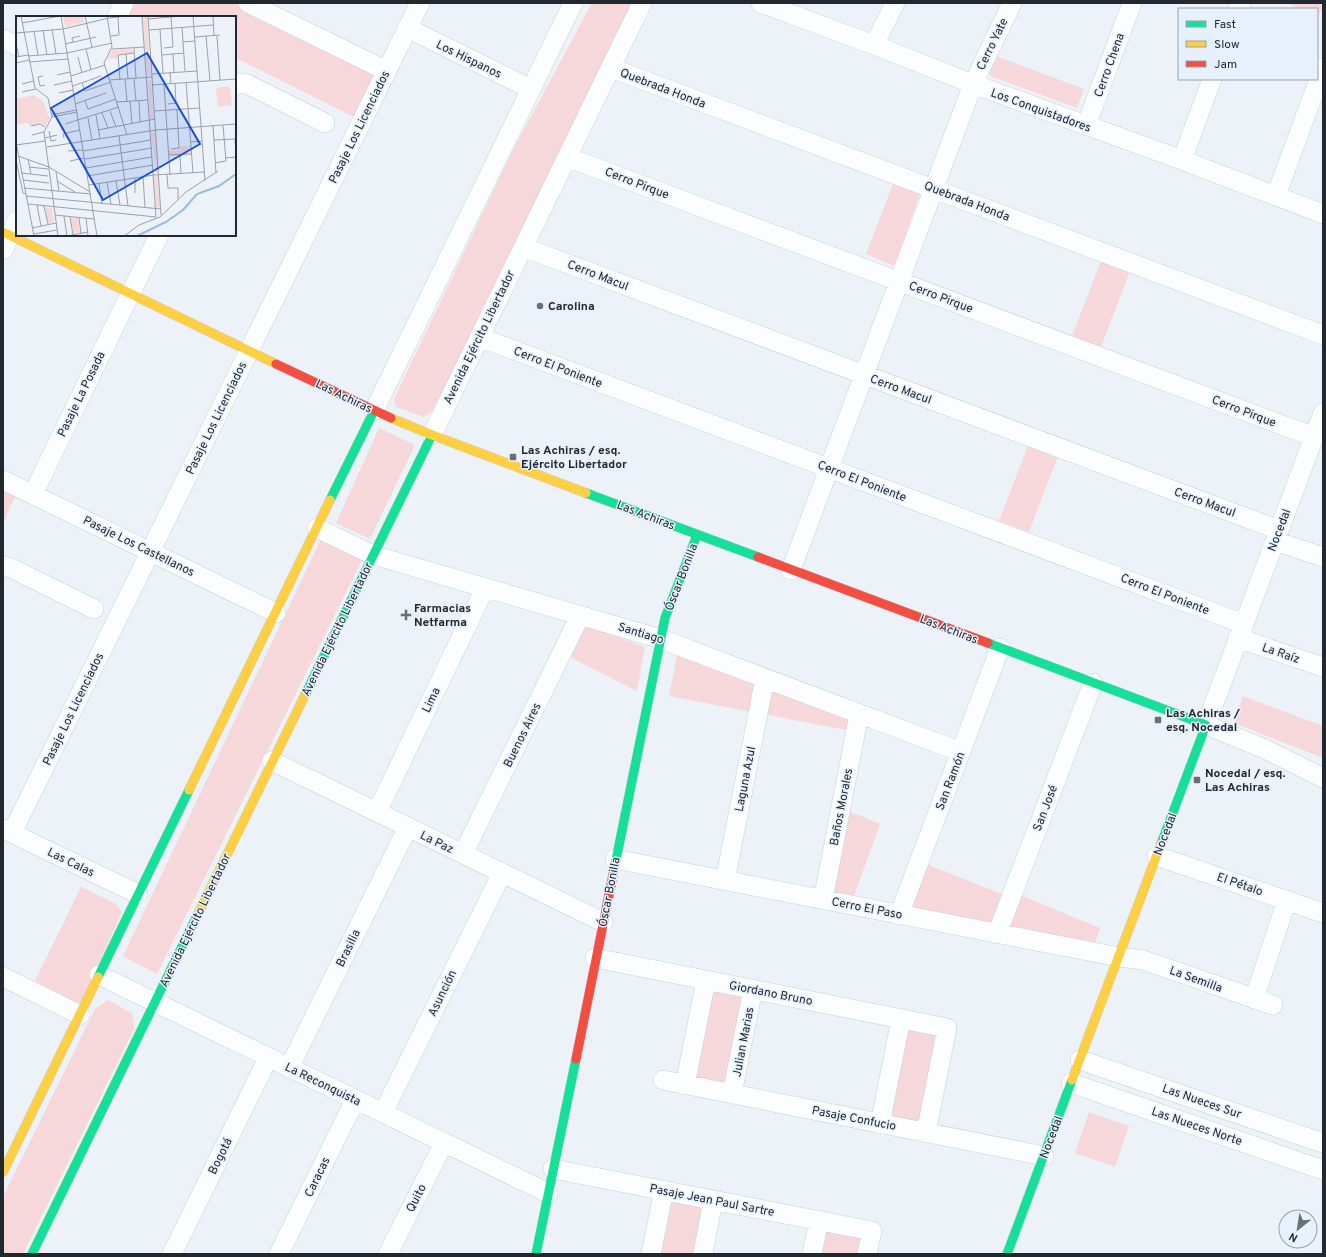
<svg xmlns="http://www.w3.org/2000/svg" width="1326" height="1257" font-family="Overpass,sans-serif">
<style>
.green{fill:#f6d8db}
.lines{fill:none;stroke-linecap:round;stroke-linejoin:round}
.street-casing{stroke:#cad0d7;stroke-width:20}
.fast-casing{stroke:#cad0d7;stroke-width:10}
.slow-casing{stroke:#cad0d7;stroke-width:10}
.jam-casing{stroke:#cad0d7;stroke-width:10}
.street{stroke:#fcfdfe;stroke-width:19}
.fast{stroke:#16e098;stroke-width:9}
.slow{stroke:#ffcf43;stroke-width:9}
.jam{stroke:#f24e42;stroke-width:9}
.poi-dot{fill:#686f75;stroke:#e7f1fd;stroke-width:1.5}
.labels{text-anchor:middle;stroke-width:3;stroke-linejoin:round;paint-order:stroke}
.street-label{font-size:12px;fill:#21282f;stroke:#e7f1fd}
.poi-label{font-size:12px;font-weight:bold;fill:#21282f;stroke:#e7f1fd;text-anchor:start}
.inset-river{fill:none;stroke:#98bbe2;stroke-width:2}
.inset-road{fill:none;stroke:#9ba1a8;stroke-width:1}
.view{fill:#1d4ed8;fill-opacity:0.15;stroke:#1d4ed8;stroke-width:2}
.inset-edge{fill:none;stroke:#21282f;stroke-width:2}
</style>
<rect width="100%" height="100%" fill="#ecf2f8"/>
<path class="green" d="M130,3H240L376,71L354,117L236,58L235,59V17H123Z
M592,3H633L435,409L424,417L396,407L394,399L514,148Z
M1289,3H1323V8L1317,16V9H1297Z
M996,56L1084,89L1077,108L990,76L988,71Z
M895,179L916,185L920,194L894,266L866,254Z
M1101,261L1130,271L1101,347L1072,336Z
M379,428L415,445L370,539L336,523Z
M1028,446L1058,456L1029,532L999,521Z
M3,485L17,492L3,523Z
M320,541L362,560L157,974L123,956Z
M583,624L645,647L637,691L568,656Z
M678,651L849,716L846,730L669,696Z
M1243,696L1323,726V758L1234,723Z
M849,811L880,824L854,896L831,892Z
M926,864L1002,894L992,924L909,908Z
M81,887L116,904L122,912L80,1004L35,981Z
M1020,895L1100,928L1094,947L1009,928Z
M715,989L741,993L745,1000L728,1083L723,1086L698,1081L696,1076L712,992Z
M108,1000L132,1013L134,1029L23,1254H3V1197L95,1009Z
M907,1026L937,1030L920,1123L890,1117Z
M1089,1112L1129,1126L1115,1167L1075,1153Z
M667,1197L705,1206L697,1254H656Z
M829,1228L866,1235L863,1254H819L823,1232Z"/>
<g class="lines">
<defs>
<path id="street" d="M248,3L387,71
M761,3L874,45L973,84L1182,160L1323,214
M1238,9L1241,3
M117,17L124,3
M407,28L531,89
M3,39L17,46
M874,45L895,3
M611,68L1323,335
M235,85L239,83L247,84L325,123
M1086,126L1132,3
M567,157L1314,437
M1182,160L1212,79
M1276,196L1323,68
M523,247L1279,530
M3,250L17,221
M479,337L1244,624
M374,411L573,3
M1323,413L1206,725L1265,749L1323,778
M432,435L642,3
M3,480L276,613
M33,494L159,235
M317,528L373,555L661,639L961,752
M1275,541L1323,557
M3,566L9,567L94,609
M791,570L973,84L1012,3
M1238,638L1323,667
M272,761L603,922
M377,812L485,588
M3,829L138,894
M12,833L420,3
M463,854L580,616
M1157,856L1323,913
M615,859L1119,957L1143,960L1273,1005
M725,881L765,678
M823,900L859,714
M899,915L1000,648
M997,934L1093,683
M595,958L947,1028L926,1133
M99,975L548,1193
M3,977L80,1015
M1254,999L1287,900
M1080,1060L1323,1143
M289,1068L408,827
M663,1080L1044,1156
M1071,1083L1323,1170
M685,1085L706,980
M732,1094L753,989
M383,1113L502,873
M880,1124L901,1019
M553,1169L872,1231L867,1254
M172,1254L268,1058
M279,1254L355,1100
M388,1254L444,1143
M651,1254L664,1190
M703,1254L713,1200
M812,1254L819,1220"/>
<path id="fast" d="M586,493L758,557
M330,500L374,411
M988,643L1206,725L1161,844
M305,695L432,435
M613,875L665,618L697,535
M98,977L189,790
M32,1254L197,916
M536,1254L576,1059
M1007,1254L1072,1080"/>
<path id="slow" d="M3,232L276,364
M391,418L432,435L586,493
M189,790L330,500
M197,916L305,695
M1072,1080L1161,844
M3,1172L98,977"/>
<path id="jam" d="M276,364L391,418
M758,557L988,643
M576,1059L613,875"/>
</defs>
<use href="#street" class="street-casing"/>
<use href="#fast" class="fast-casing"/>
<use href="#slow" class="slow-casing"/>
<use href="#jam" class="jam-casing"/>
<use href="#street" class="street"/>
<use href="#fast" class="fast"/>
<use href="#slow" class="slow"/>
<use href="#jam" class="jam"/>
</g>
<g class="poi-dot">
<circle cx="540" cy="306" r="4"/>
<rect x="509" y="453" width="8" height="8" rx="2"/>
<path d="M404 609h4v4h4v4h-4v4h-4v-4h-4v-4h4z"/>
<rect x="1154" y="716" width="8" height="8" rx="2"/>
<rect x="1193" y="776" width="8" height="8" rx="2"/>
</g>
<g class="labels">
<g class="street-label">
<text transform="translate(992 44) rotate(-64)" y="4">Cerro Yate</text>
<text transform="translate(469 59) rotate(26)" y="4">Los Hispanos</text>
<text transform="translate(1109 65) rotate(-70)" y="4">Cerro Chena</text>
<text transform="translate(663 88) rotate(21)" y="4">Quebrada Honda</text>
<text transform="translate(1041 110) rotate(20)" y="4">Los Conquistadores</text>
<text transform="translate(359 127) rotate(-64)" y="4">Pasaje Los Licenciados</text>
<text transform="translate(637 183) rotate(21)" y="4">Cerro Pirque</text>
<text transform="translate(967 201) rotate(21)" y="4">Quebrada Honda</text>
<text transform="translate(598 275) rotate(21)" y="4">Cerro Macul</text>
<text transform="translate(941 297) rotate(21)" y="4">Cerro Pirque</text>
<text transform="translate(479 337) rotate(-64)" y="4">Avenida Ejército Libertador</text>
<text transform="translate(558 367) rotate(21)" y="4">Cerro El Poniente</text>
<text transform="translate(901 389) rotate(20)" y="4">Cerro Macul</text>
<text transform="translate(81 394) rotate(-64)" y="4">Pasaje La Posada</text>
<text transform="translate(344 396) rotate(26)" y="4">Las Achiras</text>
<text transform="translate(1244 411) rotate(21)" y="4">Cerro Pirque</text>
<text transform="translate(216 418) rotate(-64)" y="4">Pasaje Los Licenciados</text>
<text transform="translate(862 481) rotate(21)" y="4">Cerro El Poniente</text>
<text transform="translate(1205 502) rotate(20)" y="4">Cerro Macul</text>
<text transform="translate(646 515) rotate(21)" y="4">Las Achiras</text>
<text transform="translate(1279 530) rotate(-69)" y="4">Nocedal</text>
<text transform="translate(139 546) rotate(26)" y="4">Pasaje Los Castellanos</text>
<text transform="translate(681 577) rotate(-69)" y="4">Óscar Bonilla</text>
<text transform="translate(1165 594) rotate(21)" y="4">Cerro El Poniente</text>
<text transform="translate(337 629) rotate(-64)" y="4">Avenida Ejército Libertador</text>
<text transform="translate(949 629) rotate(21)" y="4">Las Achiras</text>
<text transform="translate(641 633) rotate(17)" y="4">Santiago</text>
<text transform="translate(1281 653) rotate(19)" y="4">La Raíz</text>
<text transform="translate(431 700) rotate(-64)" y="4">Lima</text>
<text transform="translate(73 709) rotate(-64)" y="4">Pasaje Los Licenciados</text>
<text transform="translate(522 735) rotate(-64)" y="4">Buenos Aires</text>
<text transform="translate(745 779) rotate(-79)" y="4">Laguna Azul</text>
<text transform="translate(950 781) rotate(-69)" y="4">San Ramón</text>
<text transform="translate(841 807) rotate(-79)" y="4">Baños Morales</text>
<text transform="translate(1045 808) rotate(-69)" y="4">San José</text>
<text transform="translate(1165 834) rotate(-69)" y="4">Nocedal</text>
<text transform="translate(437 842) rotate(26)" y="4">La Paz</text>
<text transform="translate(71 862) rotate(26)" y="4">Las Calas</text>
<text transform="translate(1240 884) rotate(19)" y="4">El Pétalo</text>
<text transform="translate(609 892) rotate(-79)" y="4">Óscar Bonilla</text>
<text transform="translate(867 908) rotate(11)" y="4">Cerro El Paso</text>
<text transform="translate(195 920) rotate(-64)" y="4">Avenida Ejército Libertador</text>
<text transform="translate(348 948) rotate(-64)" y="4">Brasilia</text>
<text transform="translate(1196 979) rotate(20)" y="4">La Semilla</text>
<text transform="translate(442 993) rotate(-64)" y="4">Asunción</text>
<text transform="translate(771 993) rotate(11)" y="4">Giordano Bruno</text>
<text transform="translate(743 1042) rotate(-79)" y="4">Julian Marias</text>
<text transform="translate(323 1084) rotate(26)" y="4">La Reconquista</text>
<text transform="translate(1202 1101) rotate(19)" y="4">Las Nueces Sur</text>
<text transform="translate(854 1118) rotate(11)" y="4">Pasaje Confucio</text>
<text transform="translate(1197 1126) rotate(19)" y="4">Las Nueces Norte</text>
<text transform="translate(1051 1137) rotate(-69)" y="4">Nocedal</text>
<text transform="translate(220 1156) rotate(-64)" y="4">Bogotá</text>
<text transform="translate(317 1177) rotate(-64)" y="4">Caracas</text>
<text transform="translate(416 1198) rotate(-63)" y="4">Quito</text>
<text transform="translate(712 1200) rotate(11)" y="4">Pasaje Jean Paul Sartre</text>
</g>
<g class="poi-label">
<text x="548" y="310">Carolina</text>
<text x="521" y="454">Las Achiras / esq.<tspan x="521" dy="14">Ejército Libertador</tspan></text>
<text x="414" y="612">Farmacias<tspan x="414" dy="14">Netfarma</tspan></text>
<text x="1166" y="717">Las Achiras /<tspan x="1166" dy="14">esq. Nocedal</tspan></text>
<text x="1205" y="777">Nocedal / esq.<tspan x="1205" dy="14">Las Achiras</tspan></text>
</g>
</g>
<g transform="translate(16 16)">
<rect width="220" height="220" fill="#ecf2f8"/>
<path d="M47,0H67L68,6L49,11ZM127,0H131L134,60L131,59ZM111,33L117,34V37L102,38L101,42L91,43L97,34ZM132,64H135L138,102L134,103ZM214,70L216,89L202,91L200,72ZM18,79L27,85L34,103L29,110L25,107L13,110L12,107L0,109V83ZM139,116L141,157H140L135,117ZM164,130H174L175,138L154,139L153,135L164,134ZM141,160L144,191L143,192L140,191L138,161ZM29,192H36L38,206L32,207ZM55,202H62L64,217H57Z" fill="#f6d8db"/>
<path class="inset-river" d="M121,220L150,206L167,194L181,178L203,170L220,158"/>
<path class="inset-road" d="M5,0L19,72L32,82L36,101L28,116L42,220M45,0L81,220M69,0L76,31M91,0L96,31L88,47L111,119M126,0L140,201M132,0L145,199M177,0L189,165M197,0L198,20M132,3L165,0M6,7L44,0M166,11L169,55M36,13L40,38M144,13L147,57M27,14L31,39M133,14L197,9M18,15L22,39M0,17L47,13L93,2L111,0M95,20L103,19L102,1M190,20L194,65M201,20L204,64M179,21L204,19M57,26L56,22L64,20M167,26L179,25M0,28L3,41M49,28L80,21M118,32L120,62M148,32L157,31L155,1M70,33L75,54M96,33L129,31M110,38L112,63M157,38L158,56M146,39L168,37M12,40L51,37L96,27M0,41L12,39M62,41L66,57M13,46L52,43M0,47L13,44M154,56L155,68M136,58L181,55M41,59L54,56M27,60L22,61L24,70L29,69M55,60L89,49M109,63L111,86M118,63L120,85M94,64L136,61M104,64L102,39L118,37M170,66L177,157M66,67L69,75L95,66M6,68L18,65M148,68L154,159M38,69L56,65M136,69L220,63M57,70L85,60M6,76L20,73M43,77L57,74M69,85L72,93L100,83M114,85L116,108M123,85L124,106M101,86L132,84M59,88L90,77M152,88L160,87L159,67M94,95L100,111M138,95L184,92M86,97L92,112M35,99L60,94M80,99L84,123M36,101L61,96M72,102L76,124M49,108L103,91M15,110L24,108L29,111M197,110L200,157M82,114L139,103M33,115L35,125L40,124M16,119L28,116M103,120L112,190M29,122L41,119M48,122L47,118L64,114M198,124L219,123L220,141L209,142M0,126L18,220M174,126L186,125M0,129L29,125M31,131L140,114L220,108M155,133L163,132L161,94M52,135L67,134M67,135L135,124M153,139L175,138M164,139L165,158M2,140L33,151L74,176M12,143L15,158M69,143L136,132M0,144L7,177L10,178M54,145L68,142M199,147L210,145L207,109M13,151L32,153M70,152L136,141M40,156L43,175M5,157L32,160M151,159L152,172H162V183M71,160L137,149M127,160L129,192M119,162V177M7,164L33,167M41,165L59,176M100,165L104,189M91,166L95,188M83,168L86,188M73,169L138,159L188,156M8,172L75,178M10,180L145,193M12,188L140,201M21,189L25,210M28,190L32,208M39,199L78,203M48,200L51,220M54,201L57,219M63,202L65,217M70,202L72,220M16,212L40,207M18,218L41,214M51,220L72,216M108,220L123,209L144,201L170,176L202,155"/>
<path class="view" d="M131,37L184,128L87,184L35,92Z"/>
<rect width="220" height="220" class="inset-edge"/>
</g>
<rect width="1326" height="1257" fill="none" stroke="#21282f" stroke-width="8"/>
<rect x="1178" y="8" width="140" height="72" fill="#e7f1fd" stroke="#98a1ab"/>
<rect x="1186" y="21" width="20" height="6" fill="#16e098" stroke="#98a1ab"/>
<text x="1214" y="28" font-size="12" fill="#21282f">Fast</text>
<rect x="1186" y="41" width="20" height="6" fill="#ffcf43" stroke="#98a1ab"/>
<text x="1214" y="48" font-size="12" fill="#21282f">Slow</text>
<rect x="1186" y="61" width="20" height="6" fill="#f24e42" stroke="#98a1ab"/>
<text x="1214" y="68" font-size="12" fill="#21282f">Jam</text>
<g transform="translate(1298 1229) rotate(210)"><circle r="19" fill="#e7f1fd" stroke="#98a1ab"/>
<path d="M0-3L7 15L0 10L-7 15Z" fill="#686f75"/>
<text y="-6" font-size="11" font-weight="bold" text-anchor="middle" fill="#21282f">N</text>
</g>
</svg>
